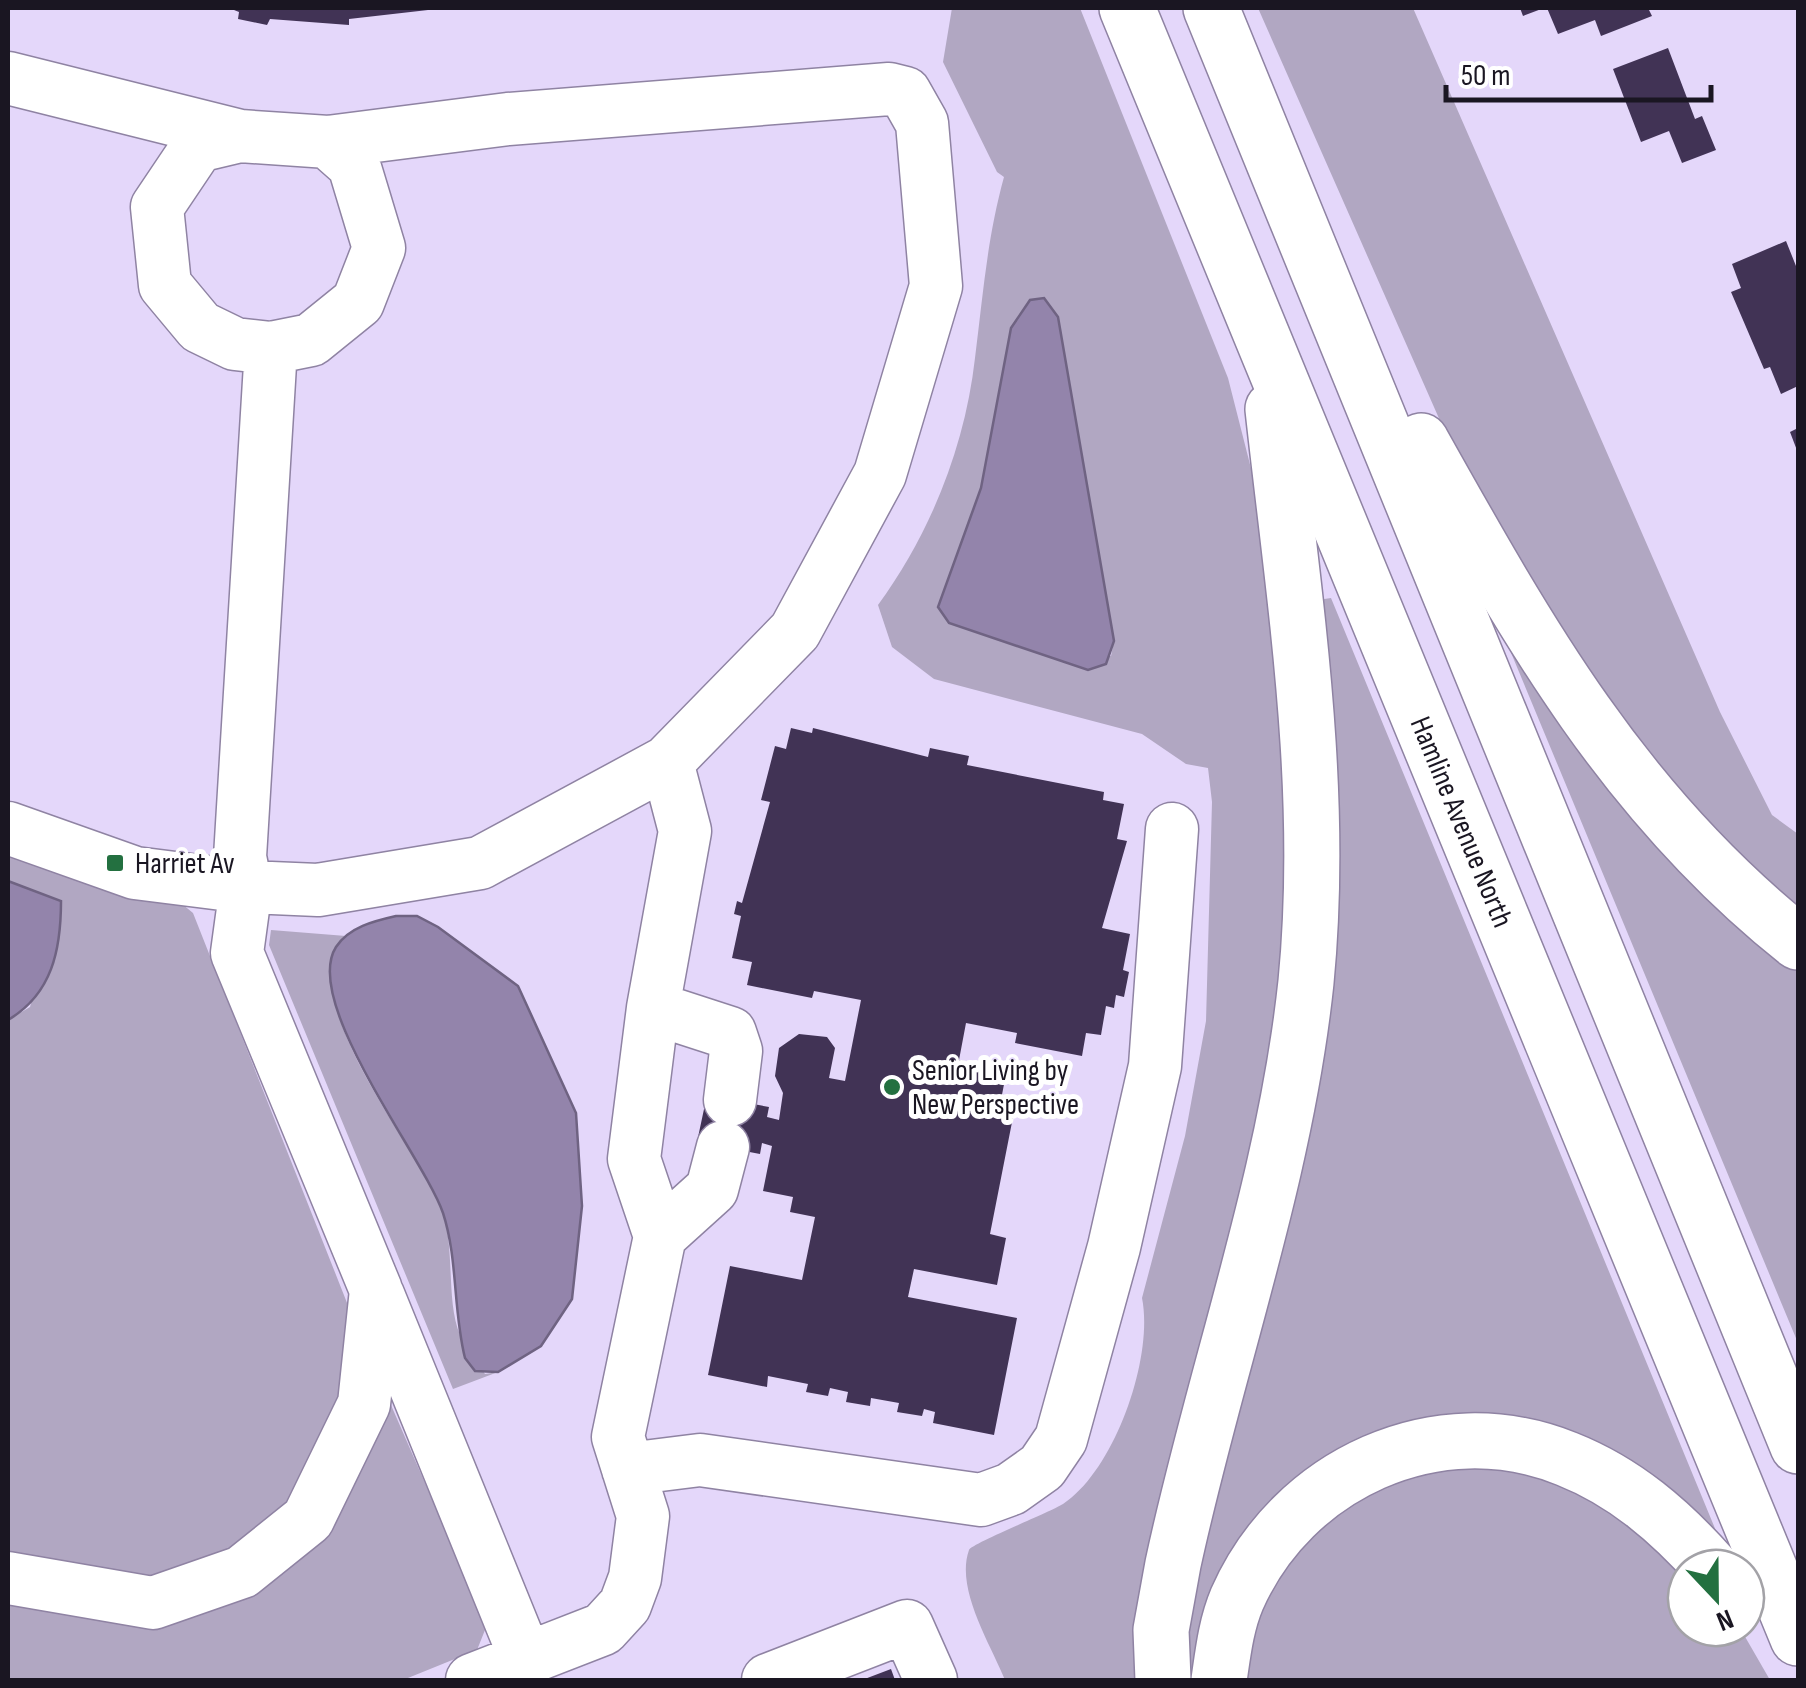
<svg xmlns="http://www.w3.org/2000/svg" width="1806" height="1688" font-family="'Sofia Sans Condensed',sans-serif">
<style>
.green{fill:#b1a7c2;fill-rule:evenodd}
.water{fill:#9384ab;stroke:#6f6382;stroke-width:2.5}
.building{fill:#413355}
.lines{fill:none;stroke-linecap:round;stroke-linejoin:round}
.minor-casing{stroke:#8f83a3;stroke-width:55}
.highway-casing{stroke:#8f83a3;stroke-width:58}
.minor{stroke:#fff;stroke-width:52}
.highway{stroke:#fff;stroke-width:55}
.poi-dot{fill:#237040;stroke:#fff;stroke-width:4}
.labels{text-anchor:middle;stroke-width:10;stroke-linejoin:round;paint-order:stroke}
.street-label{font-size:30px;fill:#1a1622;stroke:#fff}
.poi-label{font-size:30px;fill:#1a1622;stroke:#fff;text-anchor:start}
</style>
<rect width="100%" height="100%" fill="#e4d7fa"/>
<path class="green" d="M952,8H1080L1228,378L1284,598L1290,1004L1144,1680H1005C991,1645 955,1589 969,1550C971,1544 1048,1513 1063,1504C1115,1470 1154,1357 1142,1298L1185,1136L1206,1021L1212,802L1208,768L1186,764L1142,734L934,679L892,647L878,605C930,534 965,447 975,358C983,295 987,239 1004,177L997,172L943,62ZM1044,299L1058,317L1114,641L1111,656L938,607L981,488L1011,328L1030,300Z
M1258,8H1413L1720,712L1772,815L1798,834V920L1635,756L1445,432Z
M1331,598L1721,1543L1647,1482L1353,1450L1204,1680H1189L1186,1614L1252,1340L1318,600Z
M1502,631L1798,958V1343Z
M8,852L176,899L193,913L353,1318L487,1625L477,1650L403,1680H8V1020L30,1007L60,901L8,881Z
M271,930L346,936C289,1001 421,1149 443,1213C455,1250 446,1302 460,1335C466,1348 477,1362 485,1374L498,1372L453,1389L269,945Z
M1437,1461L1581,1481L1686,1568V1628H1740L1770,1680H1236L1254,1604L1325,1510Z"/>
<path class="water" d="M1044,298L1058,317L1114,641L1106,664L1088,670L949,623L938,607L981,488L1011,328L1030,300Z
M8,881L61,901C61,950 52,994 8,1020Z
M396,916H417L438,927L518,986L576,1113L582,1206L572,1299L541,1346L498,1372L475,1371L465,1358C453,1311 458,1259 443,1213C424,1158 301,1002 336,947C349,927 374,921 396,916Z"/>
<path class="building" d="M229,8H428V10L349,19V25L270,19L267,25L238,19L239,12Z
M1520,8H1544L1523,16Z
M1547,8H1648L1652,16L1601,36L1595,20L1558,34Z
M1668,48L1695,119L1702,116L1716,150L1682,163L1669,131L1641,142L1613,69Z
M1786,241L1798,271V386L1781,394L1770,367L1764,369L1731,292L1741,288L1732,264Z
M1798,428V453L1790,432Z
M791,728L812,733L813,728L928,757L930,748L969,756L967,765L1104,792L1103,800L1124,804L1117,839L1127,841L1102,928L1130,934L1123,970L1129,972L1124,997L1116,995L1114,1008L1106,1006L1101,1035L1086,1033L1082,1056L1015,1043L1017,1033L966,1023L959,1060L1007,1069L999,1110L1014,1112L990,1234L1006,1238L997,1285L914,1269L908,1297L1017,1318L994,1435L933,1423L935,1412L924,1409L922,1416L897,1412L899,1403L871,1398L870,1406L846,1402L848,1392L830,1388L828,1396L806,1392L808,1384L768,1376L767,1387L708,1375L730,1266L802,1280L815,1217L790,1212L793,1197L763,1191L772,1146L762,1143L760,1154L697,1142L707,1095L769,1107L767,1117L779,1120L783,1093L775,1076L779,1048L799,1034L827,1037L835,1048L829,1078L845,1081L861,1000L814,991L812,998L747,985L752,962L732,958L741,916L734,914L737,901L742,903L770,802L761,800L775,746L786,749Z
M891,1669L895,1680H862Z"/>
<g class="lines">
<defs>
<path id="minor" d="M8,78L240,136
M240,136L328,142L354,165L379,248L358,302L311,340L271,348L235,344L200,327L165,285L157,207L198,146Z
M8,828L135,873L246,887L318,890L480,863L667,762L795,631L880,474L936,286L922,123L905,93L889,89L508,119L328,142
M653,1008L730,1033L736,1051L730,1100
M660,1236L712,1189L723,1147
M378,1295L526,1659
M628,1469L700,1460L981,1500L1011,1489L1042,1467L1061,1439L1114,1247L1155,1066L1172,829
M8,1578L153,1603L242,1572L308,1519L364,1404L376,1290L237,953L246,887L240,857L271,348
M472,1680L603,1629L625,1605L635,1578L643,1516L618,1437L660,1236L634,1159L653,1008L685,831L667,762
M768,1680L907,1626L931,1680"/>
<g id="highway">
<path id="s1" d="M1127,8L1798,1638"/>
<path d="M1211,8L1798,1446"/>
<path d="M1421,441C1528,632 1624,804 1798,942"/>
<path d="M1163,1680L1161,1630L1173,1564C1215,1369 1285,1181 1306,982C1325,789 1294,600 1273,409"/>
<path d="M1219,1680C1223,1653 1226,1625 1237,1599C1292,1474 1437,1406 1567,1459C1625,1482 1670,1521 1712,1568"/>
</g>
</defs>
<use href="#minor" class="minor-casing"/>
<use href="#highway" class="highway-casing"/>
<use href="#minor" class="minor"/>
<use href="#highway" class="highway"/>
</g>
<g class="poi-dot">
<rect x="105" y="853" width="20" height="20" rx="5"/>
<circle cx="892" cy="1087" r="10"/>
</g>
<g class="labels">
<g class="street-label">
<text dy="10" stroke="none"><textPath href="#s1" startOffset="880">Hamline Avenue North</textPath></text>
</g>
<g class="poi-label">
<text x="135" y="873">Harriet Av</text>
<text x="912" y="1080">Senior Living by<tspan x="912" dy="34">New Perspective</tspan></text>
</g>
</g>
<rect width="1806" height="1688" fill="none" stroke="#1a1622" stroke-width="20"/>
<g transform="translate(1716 1598) rotate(158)"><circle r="48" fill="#ffffff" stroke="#a3a2a7" stroke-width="2.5"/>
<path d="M0-8L18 38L0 25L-18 38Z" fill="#237040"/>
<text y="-15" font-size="28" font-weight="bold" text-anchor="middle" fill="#1a1622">N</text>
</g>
<path d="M1446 85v15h265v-15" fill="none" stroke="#1a1622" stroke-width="5"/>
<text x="1461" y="85" font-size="30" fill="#1a1622" stroke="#ffffff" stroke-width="8" paint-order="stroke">50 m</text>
</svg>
